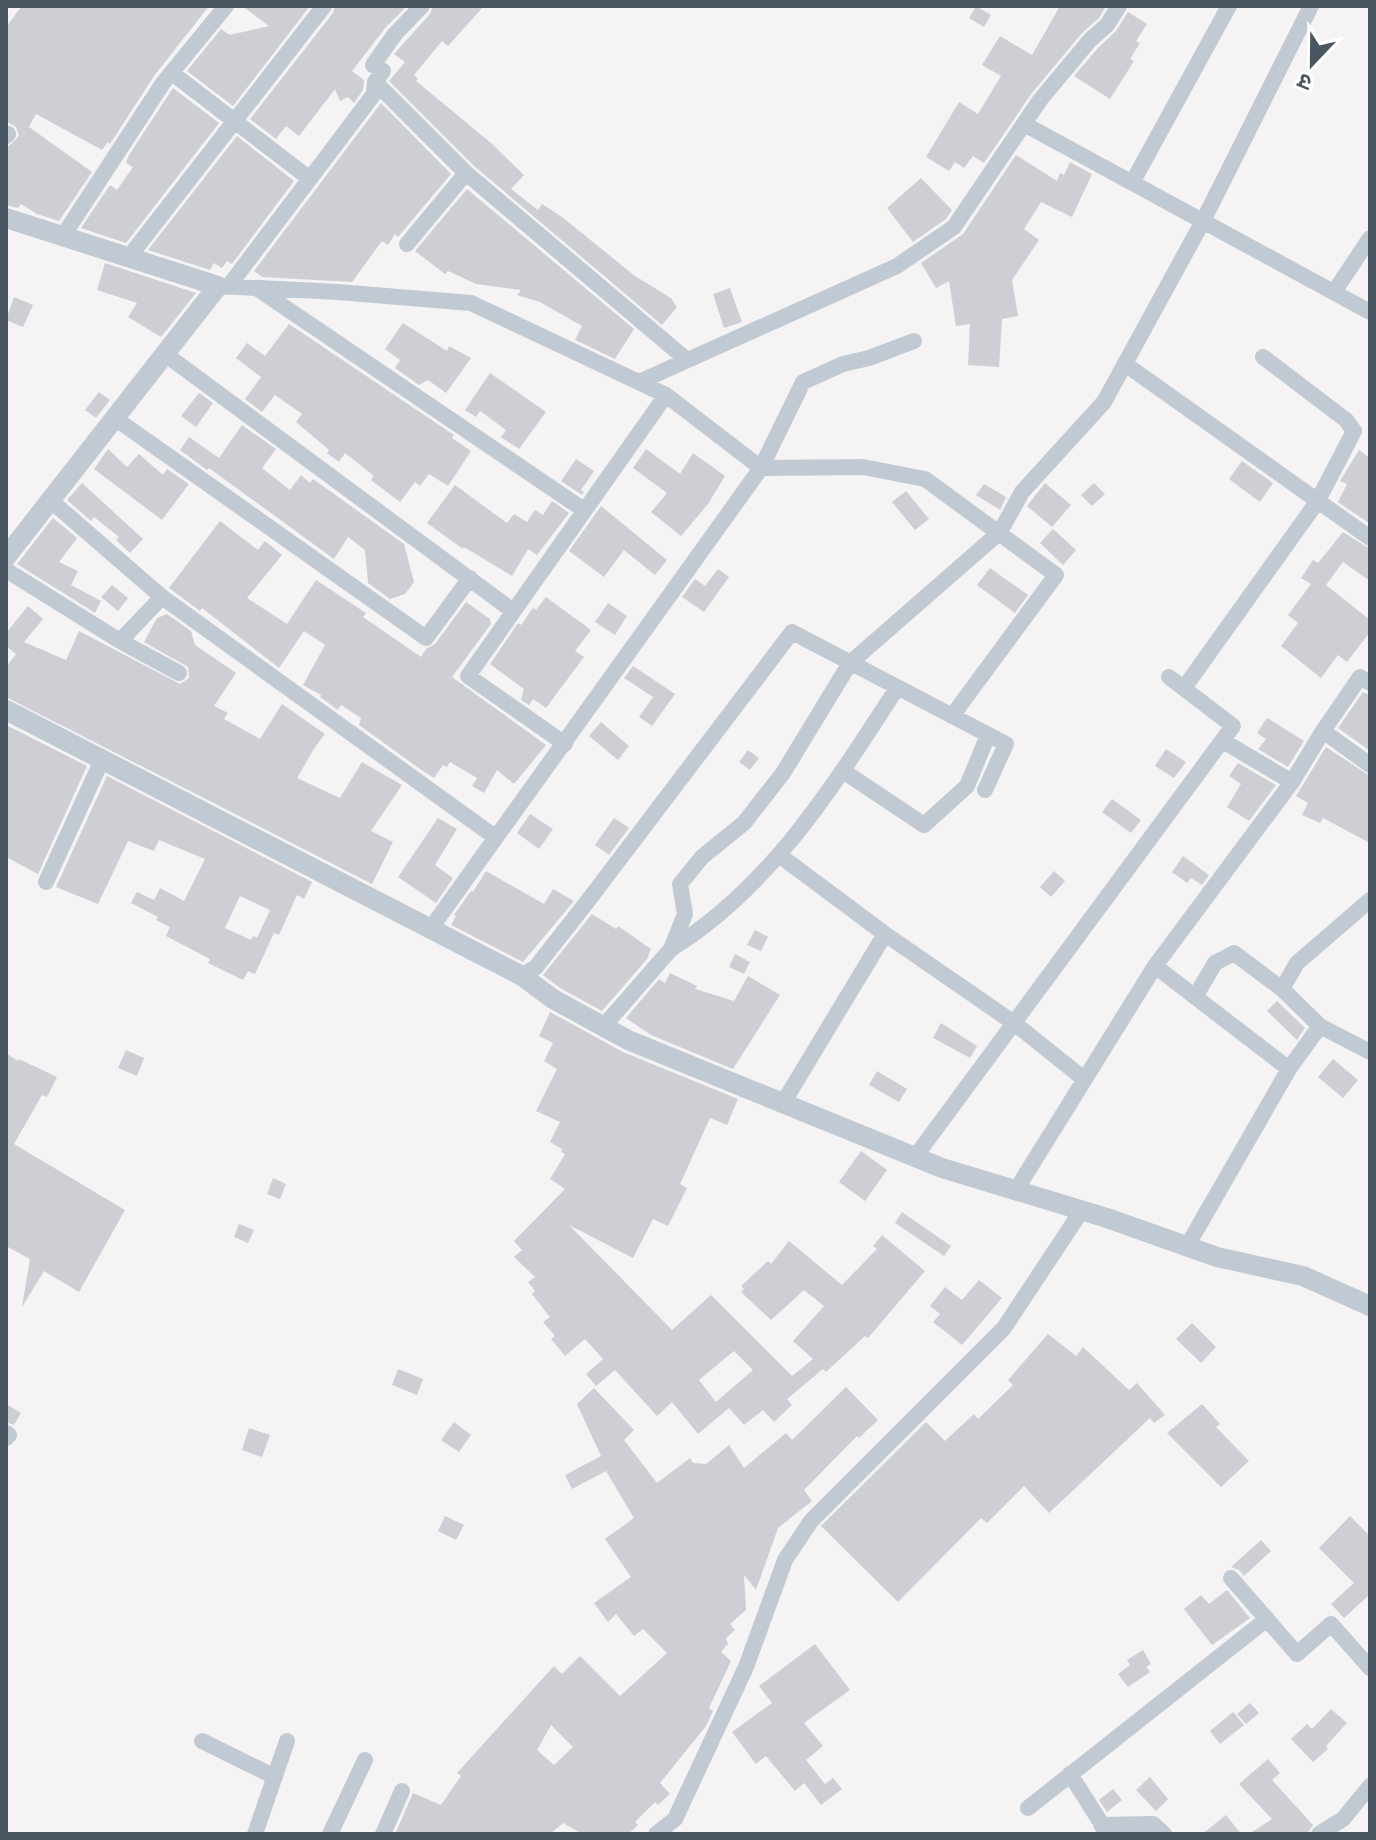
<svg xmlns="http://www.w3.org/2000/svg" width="1376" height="1840" font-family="Barlow,'Noto Sans Devanagari',sans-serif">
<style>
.building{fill:#cdcfd5;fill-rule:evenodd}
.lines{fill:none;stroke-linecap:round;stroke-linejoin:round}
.minor{stroke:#c1cad2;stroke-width:16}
.tertiary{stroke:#c1cad2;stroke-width:20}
</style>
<rect width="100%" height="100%" fill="#f5f3f3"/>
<path class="building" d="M22,6H209L154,76L110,144L108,142L102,150L36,114L29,127L92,172L59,221L37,214L21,204L18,208L6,205V149L19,136L16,127L6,121V27Z
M242,6H310L233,106L187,71L221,29L230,35L269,26Z
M335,6H407L386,27L352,71L364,80L363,90L354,103L348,97L340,101L335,89L299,136L286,126L276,139L250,119L333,13Z
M433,6H484L448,46L442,41L414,75L418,79L416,81L491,143L524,175L511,189L538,210L542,204L562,217L635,276L671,298L677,307L662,325L473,165L389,81L405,62L394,54L430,14Z
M976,6L991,15L984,27L969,18Z
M1060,6H1106L1099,18L1082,33L1032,93L984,163L973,156L964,168L955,162L949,171L926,157L959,102L978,114L1001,76L982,65L1000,36L1032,55Z
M1128,12L1147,24L1136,41L1140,43L1130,59L1134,61L1110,99L1074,76L1098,48L1116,31Z
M173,88L219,123L126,243L81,228L110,185L117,190L133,167L126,163L129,155Z
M381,103L451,174L398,237L395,234L388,245L382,241L352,282L262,277L254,271Z
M237,136L294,181L232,264L227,261L222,268L214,263L210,270L148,250Z
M1016,155L1057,181L1060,173L1064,175L1070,162L1092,174L1072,217L1041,202L1024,229L1039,240L1012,280L1018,316L1002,319L999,367L968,365L970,324L956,326L949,281L936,288L921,263L963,234Z
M921,178L952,210L946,219L913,242L887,208Z
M467,189L634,329L615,359L575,340L582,326L540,302L517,295L521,290L476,284L448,271L445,274L415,251Z
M105,263L196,293L161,337L128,317L137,303L97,290Z
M730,288L742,322L724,328L713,294Z
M14,297L33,305L23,327L6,320Z
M403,323L447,351L449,346L471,358L446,393L428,380L419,385L395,368L400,360L385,349Z
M289,324L454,435L452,438L471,451L448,486L429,474L420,486L415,482L400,502L371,480L374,476L345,453L339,462L327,453L329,450L296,422L302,414L275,395L262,412L245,399L261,377L236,358L247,343L265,356Z
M490,373L546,412L519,449L501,437L506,430L480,411L476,417L465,410Z
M99,392L110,400L96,418L85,410Z
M199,393L213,403L196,427L181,416Z
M242,425L276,449L262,468L290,490L301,475L310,483L313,479L404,544L414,582L405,594L390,599L368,583L365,550L348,537L334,559L209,468L207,470L180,450L189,437L219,458Z
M108,449L127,467L139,454L163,475L167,469L189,484L162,520L94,469Z
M646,449L680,474L693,453L725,476L708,504L681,536L651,512L667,493L633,468Z
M1359,450L1370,458V524L1338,502L1347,484L1340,481Z
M576,459L594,471L581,490L584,492L582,495L561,481Z
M1242,461L1273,483L1260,502L1229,479Z
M82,483L143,539L130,553L116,540L119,537L94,517L91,521L67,500Z
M1045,483L1071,505L1052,527L1027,506Z
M1094,483L1105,494L1092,506L1081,495Z
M984,484L1006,497L1000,510L976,495Z
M455,485L507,523L514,514L527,522L535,510L543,515L552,501L569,513L537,555L528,549L512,576L464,547L463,549L427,523Z
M906,491L929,519L915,530L892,502Z
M601,506L667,560L655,575L624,550L604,577L569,551Z
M53,518L77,538L59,562L78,571L71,585L101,601L95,613L17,564Z
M220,521L258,550L265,541L282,555L247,598L287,624L316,580L366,613L363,617L421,657L426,649L435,644L466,602L490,619L491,624L452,677L546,745L514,784L497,770L484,793L472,786L477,778L450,762L447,767L443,765L434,778L420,769L359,725L361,718L341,705L338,710L320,697L321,695L303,685L325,645L304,631L279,668L202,608L200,611L169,588Z
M1053,529L1076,550L1063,565L1040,543Z
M1343,532L1370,549V581L1343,562L1326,585L1370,620V632L1347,662L1338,655L1321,678L1281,646L1298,623L1288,615L1311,584L1301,578L1313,560L1318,563Z
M990,568L1028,595L1015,613L977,585Z
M718,569L729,577L704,612L682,597L695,579L705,586Z
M112,585L128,598L118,611L101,597Z
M546,597L591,630L575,651L584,657L546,708L533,699L529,705L521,700L524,689L490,664L518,623L521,625L533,608L536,610Z
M608,603L627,616L615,635L595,622Z
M28,606L43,619L24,642L66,660L79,631L180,684L189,678L188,667L144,642L157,618L167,614L191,631L195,645L236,673L214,706L228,713L224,719L260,739L282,704L325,734L315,747L297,778L340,798L362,762L402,785L371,831L393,842L372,884L6,697V667L16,654L6,646V633Z
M633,666L675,694L652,726L639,717L653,697L624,678Z
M1363,692L1370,695V751L1338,728Z
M1267,718L1304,741L1288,767L1258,749L1266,739L1257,733Z
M601,722L629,746L618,760L589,736Z
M6,725L87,766L38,874L6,857Z
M1326,747L1370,776V843L1323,818L1320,823L1302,815L1308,803L1296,796Z
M1166,749L1186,762L1174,778L1155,766Z
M748,750L759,758L750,770L739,762Z
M1238,763L1276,785L1249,821L1227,807L1241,784L1229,776Z
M107,776L312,882L304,899L297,895L279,935L274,933L255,974L248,971L243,980L208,963L210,959L166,936L170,927L156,920L158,917L131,903L137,892L154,900L160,888L184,901L205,859L159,840L154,851L128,841L98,904L56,887ZM240,896L270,910L257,938L253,936L251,940L225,928Z
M1112,799L1141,820L1131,833L1102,812Z
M530,814L553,829L539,849L517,833Z
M438,818L457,829L435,865L453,878L436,903L398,877Z
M614,818L629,828L609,855L595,845Z
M1183,856L1209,875L1202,885L1191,878L1187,883L1172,872Z
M486,871L544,904L553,889L574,901L523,962L451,925L456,916L454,915L471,891L473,892Z
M1054,871L1065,881L1051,897L1040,887Z
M592,914L616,929L618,926L651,949L647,959L602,1011L560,988L543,975Z
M755,930L768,937L761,951L747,945Z
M735,954L750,962L744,974L729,967Z
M670,973L697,986L695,989L734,1001L748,976L780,995L733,1069L651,1035L626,1018L659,979L665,983Z
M1277,1001L1305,1028L1297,1040L1267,1011Z
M550,1012L623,1052L738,1099L727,1125L710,1118L680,1184L687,1188L668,1226L653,1219L633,1258L569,1225L672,1330L711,1295L792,1376L813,1359L793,1341L824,1306L804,1290L771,1320L741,1292L744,1289L741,1286L768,1261L771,1264L789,1241L842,1285L877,1249L873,1246L882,1235L925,1271L868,1338L865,1336L826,1372L823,1369L787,1399L792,1405L774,1422L763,1410L744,1425L729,1408L698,1434L672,1402L657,1416L615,1370L596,1386L586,1374L603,1359L585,1339L565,1356L551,1339L555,1336L543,1322L550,1317L532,1294L535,1291L528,1282L535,1277L514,1257L522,1250L514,1241L565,1189L550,1179L565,1154L561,1152L562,1149L550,1142L560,1122L536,1111L557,1069L544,1061L553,1043L539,1036ZM734,1351L753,1370L716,1402L699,1380Z
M941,1023L977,1046L970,1058L933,1038Z
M126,1050L144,1058L137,1076L118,1068Z
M6,1053L18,1061L19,1059L57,1077L47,1097L42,1095L14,1144L125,1210L79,1292L44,1271L22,1307L30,1259L6,1246Z
M1333,1059L1358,1080L1343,1098L1318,1077Z
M877,1071L907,1089L899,1102L869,1085Z
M861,1151L887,1170L865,1201L839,1182Z
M273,1178L286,1184L280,1199L267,1194Z
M902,1212L951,1246L944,1256L895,1223Z
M239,1224L254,1230L248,1243L234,1237Z
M979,1280L1002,1298L962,1345L933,1322L940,1314L930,1306L945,1287L962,1300Z
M1192,1323L1216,1347L1201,1363L1176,1339Z
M1048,1334L1076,1356L1083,1347L1129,1390L1137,1383L1165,1415L1154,1423L1150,1418L1049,1513L1024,1486L987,1523L981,1518L898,1602L821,1526L926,1422L945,1441L974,1414L978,1419L1013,1385L1008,1380Z
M398,1369L423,1379L417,1395L392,1385Z
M846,1387L878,1420L859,1438L857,1436L804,1490L812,1501L778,1528L756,1590L744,1575L746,1610L730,1624L735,1630L726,1638L728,1644L721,1652L731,1661L709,1708L713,1711L706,1726L660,1783L670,1794L658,1805L655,1802L635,1822L638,1825L628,1834H582L563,1823L550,1834H395L413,1793L441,1805L461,1776L457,1773L554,1666L562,1674L580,1656L620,1696L667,1653L643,1629L634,1636L616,1614L608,1622L594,1603L631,1577L605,1539L634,1518L606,1471L572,1489L565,1475L601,1456L577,1404L594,1388L634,1430L624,1440L657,1483L690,1458L693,1463L706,1464L729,1445L744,1468L786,1433L792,1440ZM551,1725L573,1747L554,1765L537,1750Z
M6,1404L21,1413L14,1425L6,1422Z
M1202,1404L1220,1424L1216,1427L1249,1461L1221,1487L1167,1433Z
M454,1422L471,1435L459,1452L441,1440Z
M249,1428L270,1435L262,1457L242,1450Z
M445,1516L464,1525L456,1540L438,1531Z
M1350,1516L1370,1536V1598L1368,1596L1344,1618L1331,1604L1354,1583L1319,1548Z
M1261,1540L1271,1551L1244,1576L1239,1570L1231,1567Z
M1227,1590L1250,1618L1212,1645L1184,1609L1201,1595L1209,1604Z
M815,1644L850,1690L804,1723L823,1746L806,1760L825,1784L833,1778L842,1789L821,1805L804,1783L795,1791L766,1756L756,1764L732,1732L772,1703L759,1686Z
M1143,1650L1151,1664L1146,1667L1150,1672L1128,1687L1118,1674L1130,1665L1127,1660Z
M1250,1703L1259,1713L1246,1724L1237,1714Z
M1331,1709L1347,1723L1326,1746L1328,1749L1313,1762L1291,1739L1307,1724L1312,1729Z
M1233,1712L1244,1725L1220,1744L1210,1731Z
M1268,1759L1280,1773L1272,1780L1313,1825L1307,1834H1249L1272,1819L1239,1784Z
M1150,1777L1168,1799L1156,1811L1136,1790Z
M1113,1789L1122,1800L1107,1812L1099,1800Z
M1226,1815L1241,1834H1202Z"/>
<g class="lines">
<path class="minor" d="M172,73L310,179
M375,82L383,71L373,65L395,34L422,6
M1024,124L1370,312
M6,136L8,134
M1132,183L1229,6
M63,236L163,83L226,6
M407,244L466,173
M129,257L324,6
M218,286L338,292L471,303L666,395L761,468L431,928
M228,287L374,94L375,82L466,173L687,360
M258,289L584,510
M1334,292L1370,238
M914,341L869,358L843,364L803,382L761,468L863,467L925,479L1056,575L952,716
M165,354L513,611
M1125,364L1370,538
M639,382L897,266L954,227L1040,100L1090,40L1107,25L1119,6
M116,419L426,638L470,578
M50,500L162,597L495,837
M6,570L120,641L179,673
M120,641L162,597
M1184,688L1317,502L1354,431L1346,420L1263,357
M1323,731L1370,765
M1223,741L1292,782L1323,731L1360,677L1370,683
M565,744L468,676L666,395
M843,771L924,825L967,786L988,735
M779,855L885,934
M46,882L102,760
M671,949C772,886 834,785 897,688
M1155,966L1292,782
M522,976L536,967L587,902L792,632L1006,744L985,790
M1282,989L1297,963L1370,900
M1195,997L1215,963L1234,953L1282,989L1320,1026
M603,1027L671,949L685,914L680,884L702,857L744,823L783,773L850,663L1000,532L1022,492L1104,402L1203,221L1311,6
M783,1103L885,934L1014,1023L1084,1079
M915,1157L1233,726L1169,677
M1016,1190L1155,966L1289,1069L1320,1026L1370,1052
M1186,1248L1289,1069
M6,1433L9,1435L6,1438
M1231,1578L1297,1654L1331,1624L1370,1668
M202,1741L275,1777
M1070,1774L1108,1834
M1028,1808L1267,1619
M1101,1825L1153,1824L1164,1834
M255,1834L287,1741
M330,1834L365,1760
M383,1834L402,1791
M656,1834L675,1819L746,1667L785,1560L811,1521L1004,1328L1082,1210
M1319,1834L1343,1819L1370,1786"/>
<path class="tertiary" d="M6,218L218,286L6,557
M6,710L522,976L553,999L628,1040L942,1168L1107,1218L1217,1257L1303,1276L1370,1306"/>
</g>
<rect width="1376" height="1840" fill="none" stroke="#4a5661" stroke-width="16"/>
<g transform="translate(1312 64) rotate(202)" stroke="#ffffff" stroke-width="6" paint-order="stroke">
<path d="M0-6L14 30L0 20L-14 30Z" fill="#4a5661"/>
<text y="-12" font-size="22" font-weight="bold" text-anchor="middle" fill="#4a5661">उ</text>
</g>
</svg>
